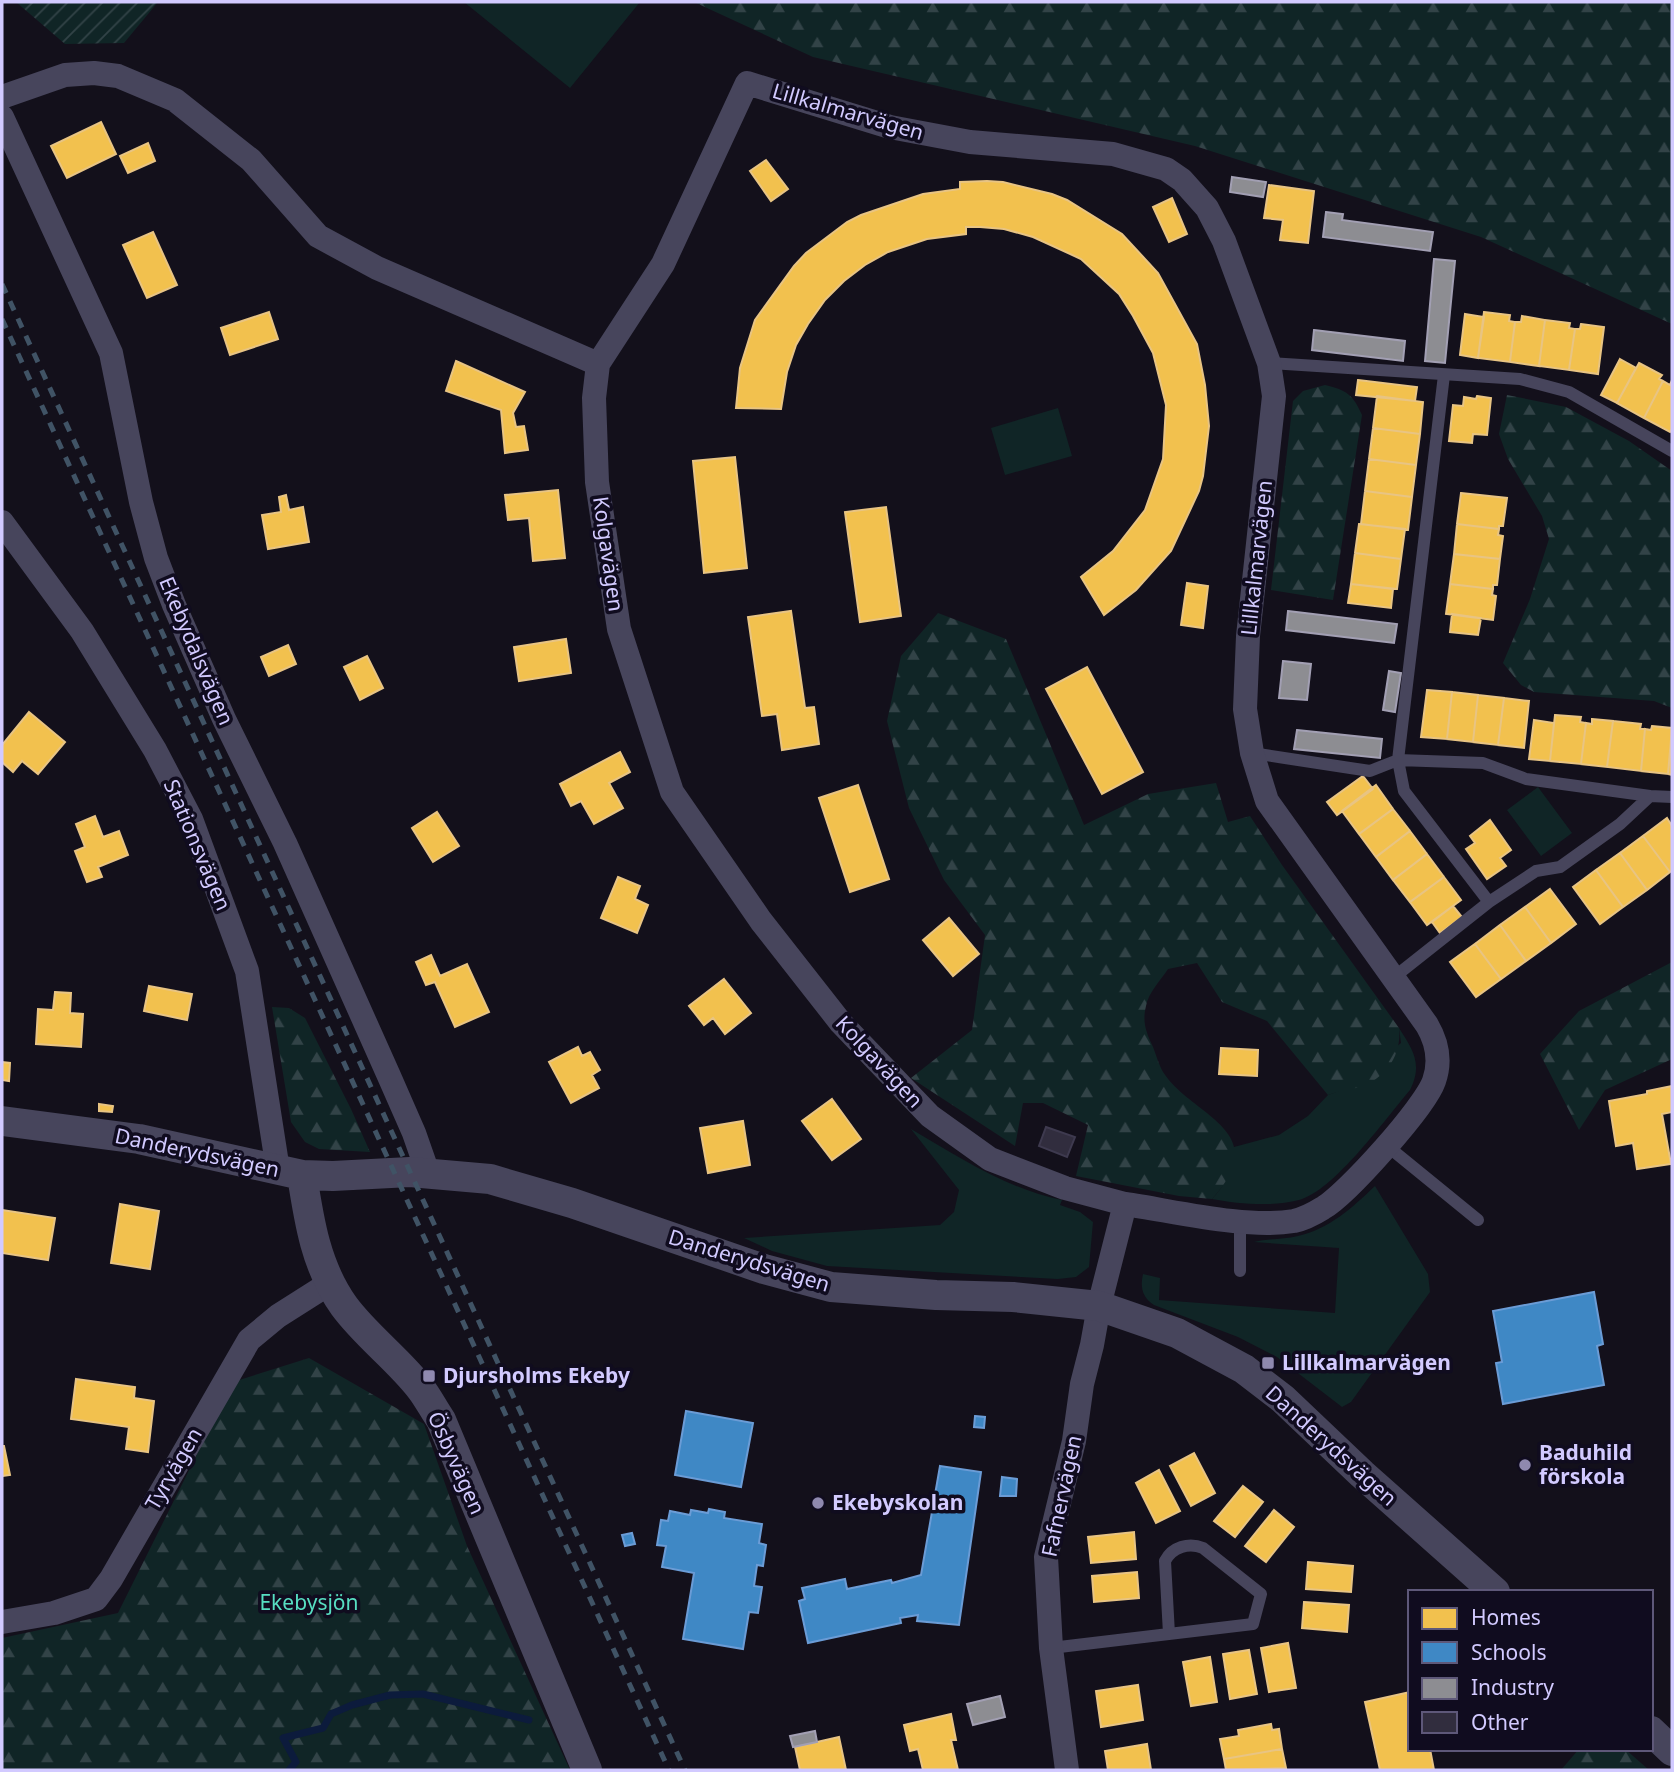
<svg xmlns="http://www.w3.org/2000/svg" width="1674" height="1772" font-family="'Noto Sans',sans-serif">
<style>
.green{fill:#102526}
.forest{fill:url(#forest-firs)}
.garden{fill:url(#garden-furrows)}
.homes{fill:#f2c14e;stroke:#e8c483;stroke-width:2}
.schools{fill:#3f88c5;stroke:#6b9cd6;stroke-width:2}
.industry{fill:#8d8d92;stroke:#a29fb3;stroke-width:2}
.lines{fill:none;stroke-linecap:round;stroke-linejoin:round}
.stream{stroke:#0c1b3c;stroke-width:7}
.building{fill:#312d3e;stroke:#3e3a4f;stroke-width:2}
.service{stroke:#47455c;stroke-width:12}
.minor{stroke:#47455c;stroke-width:24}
.tertiary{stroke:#47455c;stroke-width:30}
.rail{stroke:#405365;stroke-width:5;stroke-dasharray:10 9;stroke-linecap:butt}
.poi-dot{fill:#8f89af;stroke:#100c1f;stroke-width:2.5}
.labels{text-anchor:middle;stroke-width:7;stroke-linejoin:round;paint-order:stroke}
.street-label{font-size:21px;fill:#d2caff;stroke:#100c1f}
.poi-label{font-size:21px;font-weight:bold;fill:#d2caff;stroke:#100c1f;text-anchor:start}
.park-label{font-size:21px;fill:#57dec2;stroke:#100c1f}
</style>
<defs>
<pattern id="forest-firs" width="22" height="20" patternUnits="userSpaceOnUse" patternTransform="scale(1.75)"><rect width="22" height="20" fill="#102526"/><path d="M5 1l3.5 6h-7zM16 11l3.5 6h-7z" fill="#324347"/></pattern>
<pattern id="garden-furrows" width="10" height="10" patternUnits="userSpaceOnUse" patternTransform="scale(1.75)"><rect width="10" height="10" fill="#102526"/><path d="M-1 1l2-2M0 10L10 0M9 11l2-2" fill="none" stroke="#324347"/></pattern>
</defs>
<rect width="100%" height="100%" fill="#13101b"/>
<path class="green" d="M464,2H640L570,88Z
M1058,408L1072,456L1005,475L991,428Z
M1538,787L1572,833L1541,856L1507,810Z
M1399,1028C1413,1050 1423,1064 1410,1090C1386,1118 1334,1191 1299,1200C1272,1207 1239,1204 1212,1199C1226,1184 1234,1168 1234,1147L1279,1135L1308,1116L1328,1095L1339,1091L1401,1043Z
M911,1129C959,1157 1007,1189 1062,1200L1060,1205L1080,1212L1093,1222L1089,1267L1076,1277L1058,1279L827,1266L772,1251L744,1238L940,1225L954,1212L959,1190Z
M1375,1186L1428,1274L1430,1292L1351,1402L1342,1407L1277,1357L1238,1337L1154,1305C1142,1297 1140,1287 1143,1274L1160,1278L1159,1300L1335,1313L1339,1248L1254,1242C1268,1238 1283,1240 1298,1236C1329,1229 1352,1208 1375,1186Z"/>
<path class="forest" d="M694,2H1672V324L1481,237L1195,146L813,57Z
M1325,385C1347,390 1353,395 1362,415L1333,600L1271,590L1293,401L1303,391Z
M1507,395L1566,407L1629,441L1672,471V708L1654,701L1534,692L1521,685L1503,663L1530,599L1549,539L1542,516L1508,459L1499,434Z
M938,613L1006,639L1084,825L1148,794L1216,783L1228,822L1250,816L1282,865L1399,1028C1402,1055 1386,1078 1360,1087C1349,1090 1338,1091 1328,1095L1267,1021L1222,1002L1197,963L1168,969C1161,980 1148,993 1146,1006C1142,1022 1146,1032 1153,1047C1156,1055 1159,1065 1163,1072C1192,1117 1275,1130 1212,1199L1179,1196L1076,1176L1088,1125L1043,1103H1023L1015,1146L911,1078L972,1030L985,935L944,880L909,808L887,721L901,656Z
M1672,962V1059L1605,1090L1579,1130L1540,1054L1579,1011Z
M272,1007L289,1008L305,1018L351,1109L370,1152L319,1149L305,1142L291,1122Z
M309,1358L424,1424L467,1546L570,1770H2V1638L118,1613L233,1382Z
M1579,1749H1625L1649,1770H1561Z"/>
<path class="garden" d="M16,2H158L124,43L65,44Z"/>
<path class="homes" d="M101,122L116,154L67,178L51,146Z
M148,143L155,161L128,173L120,156Z
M766,160L788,189L771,201L750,171Z
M987,181L1003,182L1052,194L1067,200L1122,234L1158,273L1197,344L1205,385L1209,426L1203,476L1199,491L1171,551L1136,590L1104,615L1081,577L1113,551L1145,510L1163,459L1166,405L1153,353L1133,316L1119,294L1081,259L1033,237L1004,229L980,227H966V234L927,239L888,252L865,265L844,281L825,300L808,324L796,345L787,372L781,409L736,408L740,368L755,320L794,266L806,253L847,222L861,215L923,194L960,189V182Z
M1269,185L1314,191L1308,243L1280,240L1283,220L1264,218Z
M1172,198L1187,234L1169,242L1153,207Z
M153,232L177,285L147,298L123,245Z
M269,312L278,339L230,355L221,328Z
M1484,312L1510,315L1509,321L1515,322L1510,362L1478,358Z
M1465,314L1484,317L1478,358L1460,355Z
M1522,316L1545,320L1539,366L1510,362L1515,322H1521Z
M1545,320L1570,323L1569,328L1575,329L1569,370L1539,366Z
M1581,324L1604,327L1598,374L1569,370L1575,329H1580Z
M1620,359L1636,368L1617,403L1601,395Z
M456,361L525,392L513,413L516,427L524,426L528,450L505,453L501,410L446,391Z
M1639,363L1662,375L1659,379L1663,381L1644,418L1617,403Z
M1358,380L1417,387L1415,401L1356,395Z
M1672,380V429L1670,432L1644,418L1663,381L1670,385Z
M1377,396L1423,402L1420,434L1373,428Z
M1477,396L1491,398L1487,435L1473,434L1472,443L1449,441L1453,405L1463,406L1464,397L1476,399Z
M1373,428L1420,434L1416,465L1369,459Z
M735,457L747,568L704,573L693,461Z
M1369,459L1416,465L1412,497L1365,491Z
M558,490L565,558L533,561L529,518L508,520L505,495Z
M1365,491L1412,497L1408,530L1361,524Z
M1461,493L1507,498L1503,526H1499V529L1457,524Z
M286,495L289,510L303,507L309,542L268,549L262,515L281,512L279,497Z
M886,507L901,616L860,622L845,512Z
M1359,524L1405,529L1401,559L1355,553Z
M1457,524L1499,529L1498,535L1503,536L1500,559L1454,554Z
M1355,553L1401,559L1397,589L1351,584Z
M1454,554L1500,559L1497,585H1493V589L1450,584Z
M1187,583L1208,586L1203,628L1181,625Z
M1351,584L1393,589L1391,608L1348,603Z
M1450,584L1493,589L1492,595L1496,596L1493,620L1446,614Z
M791,611L805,708L814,707L819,744L782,750L777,714L762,716L748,617Z
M1452,614L1481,618L1478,635L1450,632Z
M566,639L571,673L519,681L514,647Z
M288,645L296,664L269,676L261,657Z
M367,656L383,688L360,700L344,667Z
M1087,667L1143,772L1102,794L1046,689Z
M1427,690L1452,692L1447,739L1421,737Z
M1452,692L1478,695L1473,742L1447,739Z
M1478,695L1504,698L1498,745L1473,742Z
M1504,698L1529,701L1524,748L1498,745Z
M29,712L65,742L38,774L22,761L13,772L2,762V745Z
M1555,715L1581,717L1580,722L1586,723L1581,764L1550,761Z
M1592,719L1613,721L1607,767L1581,764L1586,723L1592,724Z
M1534,720L1554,723L1550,761L1529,759Z
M1613,721L1641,724L1640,729H1645L1641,771L1607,767Z
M1652,726L1672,728L1668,774L1641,771L1645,729L1651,730Z
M1672,735V775L1668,774Z
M620,752L630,772L609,783L623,808L594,824L581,801L571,806L560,784Z
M1363,776L1373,789L1337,815L1327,802Z
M858,785L889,879L850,892L819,798Z
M1376,785L1393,809L1359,834L1342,811Z
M1393,809L1410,831L1376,857L1359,834Z
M437,812L459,846L433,862L412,828Z
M95,816L103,837L119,831L128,855L98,867L102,877L87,882L75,851L85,847L76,824Z
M1667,818L1672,826V871L1670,872L1643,836Z
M1490,820L1511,850L1500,858L1506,866L1487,879L1466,849L1475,843L1470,836Z
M1410,831L1427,854L1393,880L1376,857Z
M1643,836L1670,872L1647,890L1620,853Z
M1620,853L1647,890L1623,907L1596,870Z
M1427,854L1444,877L1410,902L1393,880Z
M1596,870L1623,907L1600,924L1573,887Z
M618,877L640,886L635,899L648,905L637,933L601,918Z
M1444,877L1461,900L1427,925L1410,902Z
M1550,889L1576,924L1551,943L1525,907Z
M1453,906L1462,917L1440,933L1432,922Z
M1525,907L1551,943L1526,961L1500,925Z
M949,918L979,954L953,976L923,940Z
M1500,925L1526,961L1501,979L1475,944Z
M1475,944L1501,979L1476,997L1450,962Z
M431,955L440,976L467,964L489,1012L455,1027L435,982L426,985L416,962Z
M724,979L751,1013L725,1034L713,1018L704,1025L689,1006Z
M149,986L192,994L187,1020L144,1011Z
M55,992L71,993L70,1013L83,1014L81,1047L36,1044L38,1009L53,1010Z
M578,1047L582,1056L590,1052L600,1070L592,1075L599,1088L571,1103L549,1062Z
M1221,1048L1258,1050L1257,1076L1219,1074Z
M2,1062L10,1063L9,1081L2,1080Z
M1672,1086V1112L1662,1114L1671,1164L1637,1169L1633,1143L1616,1146L1609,1101L1647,1094V1091Z
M832,1099L861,1139L832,1160L802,1121Z
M99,1104L113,1106L112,1112L99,1111Z
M743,1121L750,1165L708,1173L700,1128Z
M120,1204L159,1211L150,1269L111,1263Z
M2,1210L55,1218L48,1260L2,1253Z
M76,1379L135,1387L134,1398L154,1401L148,1452L126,1449L129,1427L71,1419Z
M2,1446H4L10,1475L2,1476Z
M1194,1453L1215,1493L1191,1506L1170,1466Z
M1159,1470L1180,1511L1156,1523L1136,1483Z
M1243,1486L1263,1502L1235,1537L1214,1521Z
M1274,1510L1294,1527L1266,1562L1245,1546Z
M1134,1532L1136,1559L1091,1563L1088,1537Z
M1308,1562L1353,1566L1351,1592L1306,1589Z
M1137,1572L1139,1598L1094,1602L1092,1576Z
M1304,1602L1349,1605L1347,1632L1302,1628Z
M1288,1643L1296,1688L1269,1692L1261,1648Z
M1249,1650L1257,1694L1230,1699L1223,1654Z
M1210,1657L1217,1702L1191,1706L1183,1662Z
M1138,1685L1143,1720L1101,1727L1096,1691Z
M1410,1692V1749H1430L1434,1770H1380L1365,1702Z
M951,1714L956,1740H951L958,1770H923L918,1749L910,1751L904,1725Z
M1271,1724L1272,1730L1279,1729L1282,1749L1224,1759L1220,1739L1239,1736L1238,1730Z
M839,1737L846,1770H800L795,1747Z
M1147,1744L1151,1770H1108L1105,1751Z
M1282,1749L1286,1768L1226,1770L1224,1759Z"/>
<path class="schools" d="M1594,1292L1603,1344L1597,1346L1604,1385L1503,1404L1496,1363L1502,1362L1493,1311Z
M686,1411L753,1423L741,1487L675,1475Z
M975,1416L985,1417L984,1428L974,1427Z
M940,1466L981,1472L959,1625L917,1621L918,1615L900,1618L901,1623L808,1643L799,1601L805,1599L802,1588L845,1579L847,1589L891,1580L892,1583L921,1575Z
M1002,1477L1017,1479L1016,1496H1000Z
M709,1509L725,1512L724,1518L762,1524L759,1543L766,1545L763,1566L757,1565L754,1586L762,1587L758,1613L749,1612L743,1649L683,1639L694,1573L662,1567L666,1546L657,1545L661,1520L668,1521L670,1511L690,1515L691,1510L708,1513Z
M632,1533L635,1544L625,1546L622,1535Z"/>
<path class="industry" d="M1232,177L1266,182L1263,197L1230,192Z
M1326,212L1343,214L1342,220L1433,232L1430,251L1323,237Z
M1434,259L1455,261L1445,363L1425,361Z
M1314,330L1405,341L1403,361L1312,350Z
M1288,611L1397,624L1394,643L1286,630Z
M1283,661L1311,664L1307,700L1279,698Z
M1389,671L1401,673L1395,712L1383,710Z
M1297,730L1382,739L1380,758L1294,749Z
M1000,1696L1005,1717L973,1725L967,1704Z
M815,1731L817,1742L793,1747L790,1736Z"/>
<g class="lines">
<path class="stream" d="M289,1770L296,1762L283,1738L323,1728L331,1714L352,1705L390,1695L423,1694L529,1720"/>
</g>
<path class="building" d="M1046,1127L1075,1137L1067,1157L1039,1146Z"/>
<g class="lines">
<path class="service" d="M1269,363L1520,379L1569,392L1672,451
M1444,375L1398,760L1404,791L1489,902
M1252,753L1370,771L1398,760L1483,763L1526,779L1650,796
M1393,978L1489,902L1536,871L1560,867L1620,824L1650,796L1672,797
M1386,1145L1478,1220
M1240,1271V1221
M1051,1648L1253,1624L1261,1594L1203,1548C1189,1542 1172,1547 1165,1561L1169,1634"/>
<path class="minor" d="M2,97L65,75L94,73L118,76L175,100L251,160L318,236L377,268L598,364L594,398L597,482L619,629L672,792L761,921L841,1023L930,1116L990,1159L1065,1188L1125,1204
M2,117L111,353L141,502L156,558L174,605L224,719L285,843L389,1076L414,1133L428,1173
M598,364L663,264L747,83L890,127L970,142L1113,154L1166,169L1182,180L1207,208L1224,241L1269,363L1274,396L1248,636L1245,709L1252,753L1267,801L1427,1025C1437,1042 1441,1061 1434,1081C1425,1107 1347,1194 1323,1208C1315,1213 1303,1219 1294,1221C1246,1229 1174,1211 1125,1204L1099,1306L1092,1345L1082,1384L1074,1441L1046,1557L1051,1648L1067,1770
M2,522L82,631L155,750L191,819L247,971L278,1170
M2,1622L54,1613L96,1599L111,1579L249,1340L278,1316L330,1283"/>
<path class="tertiary" d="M2,1121L139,1139L302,1175L333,1176L410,1172L490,1179L572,1203L764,1269L831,1287L936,1295L1013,1297L1099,1306L1177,1333L1244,1369L1283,1399L1362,1474L1495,1592
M302,1175C309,1221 316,1267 344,1306C366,1336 398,1359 421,1389C428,1398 434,1410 441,1420L587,1770
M1651,1731L1672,1751"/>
<path class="rail" d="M2,284L685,1770
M2,319L669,1770"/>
</g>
<g class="poi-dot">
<rect x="1261" y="1356" width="14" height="14" rx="3.5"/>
<rect x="422" y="1369" width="14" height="14" rx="3.5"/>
<circle cx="1525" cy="1465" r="7"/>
<circle cx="818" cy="1503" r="7"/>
</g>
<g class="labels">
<g class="street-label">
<text transform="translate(848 112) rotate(16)" y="7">Lillkalmarvägen</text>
<text transform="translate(608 554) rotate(82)" y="7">Kolgavägen</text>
<text transform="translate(1257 558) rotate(-84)" y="7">Lillkalmarvägen</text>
<text transform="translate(196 651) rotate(67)" y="7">Ekebydalsvägen</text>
<text transform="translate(197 845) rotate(67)" y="7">Stationsvägen</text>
<text transform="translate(879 1062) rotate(47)" y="7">Kolgavägen</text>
<text transform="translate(197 1153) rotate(12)" y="7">Danderydsvägen</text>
<text transform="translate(749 1261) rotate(17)" y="7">Danderydsvägen</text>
<text transform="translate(1331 1446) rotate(42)" y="7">Danderydsvägen</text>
<text transform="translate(456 1463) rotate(66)" y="7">Ösbyvägen</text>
<text transform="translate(174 1469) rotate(-60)" y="7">Tyrvägen</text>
<text transform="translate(1062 1496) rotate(-78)" y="7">Fafnervägen</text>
</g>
<g class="poi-label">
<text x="1282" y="1370">Lillkalmarvägen</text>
<text x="443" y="1383">Djursholms Ekeby</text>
<text x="1539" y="1460">Baduhild<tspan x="1539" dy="24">förskola</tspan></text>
<text x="832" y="1510">Ekebyskolan</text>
</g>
<g class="park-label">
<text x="309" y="1610">Ekebysjön</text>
</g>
</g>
<rect width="1674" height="1772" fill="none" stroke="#d2caff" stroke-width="7"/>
<rect x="1408" y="1590" width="245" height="161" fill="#100c1f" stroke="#5e5879" stroke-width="2"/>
<rect x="1422" y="1608" width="35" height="21" fill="#f2c14e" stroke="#5e5879" stroke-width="2"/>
<text x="1471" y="1625" font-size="21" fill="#d2caff">Homes</text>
<rect x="1422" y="1642" width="35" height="21" fill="#3f88c5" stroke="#5e5879" stroke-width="2"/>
<text x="1471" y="1660" font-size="21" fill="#d2caff">Schools</text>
<rect x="1422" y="1678" width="35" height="21" fill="#8d8d92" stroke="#5e5879" stroke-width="2"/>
<text x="1471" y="1695" font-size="21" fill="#d2caff">Industry</text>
<rect x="1422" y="1712" width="35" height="21" fill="#312d3e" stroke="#5e5879" stroke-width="2"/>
<text x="1471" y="1730" font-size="21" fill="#d2caff">Other</text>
</svg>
